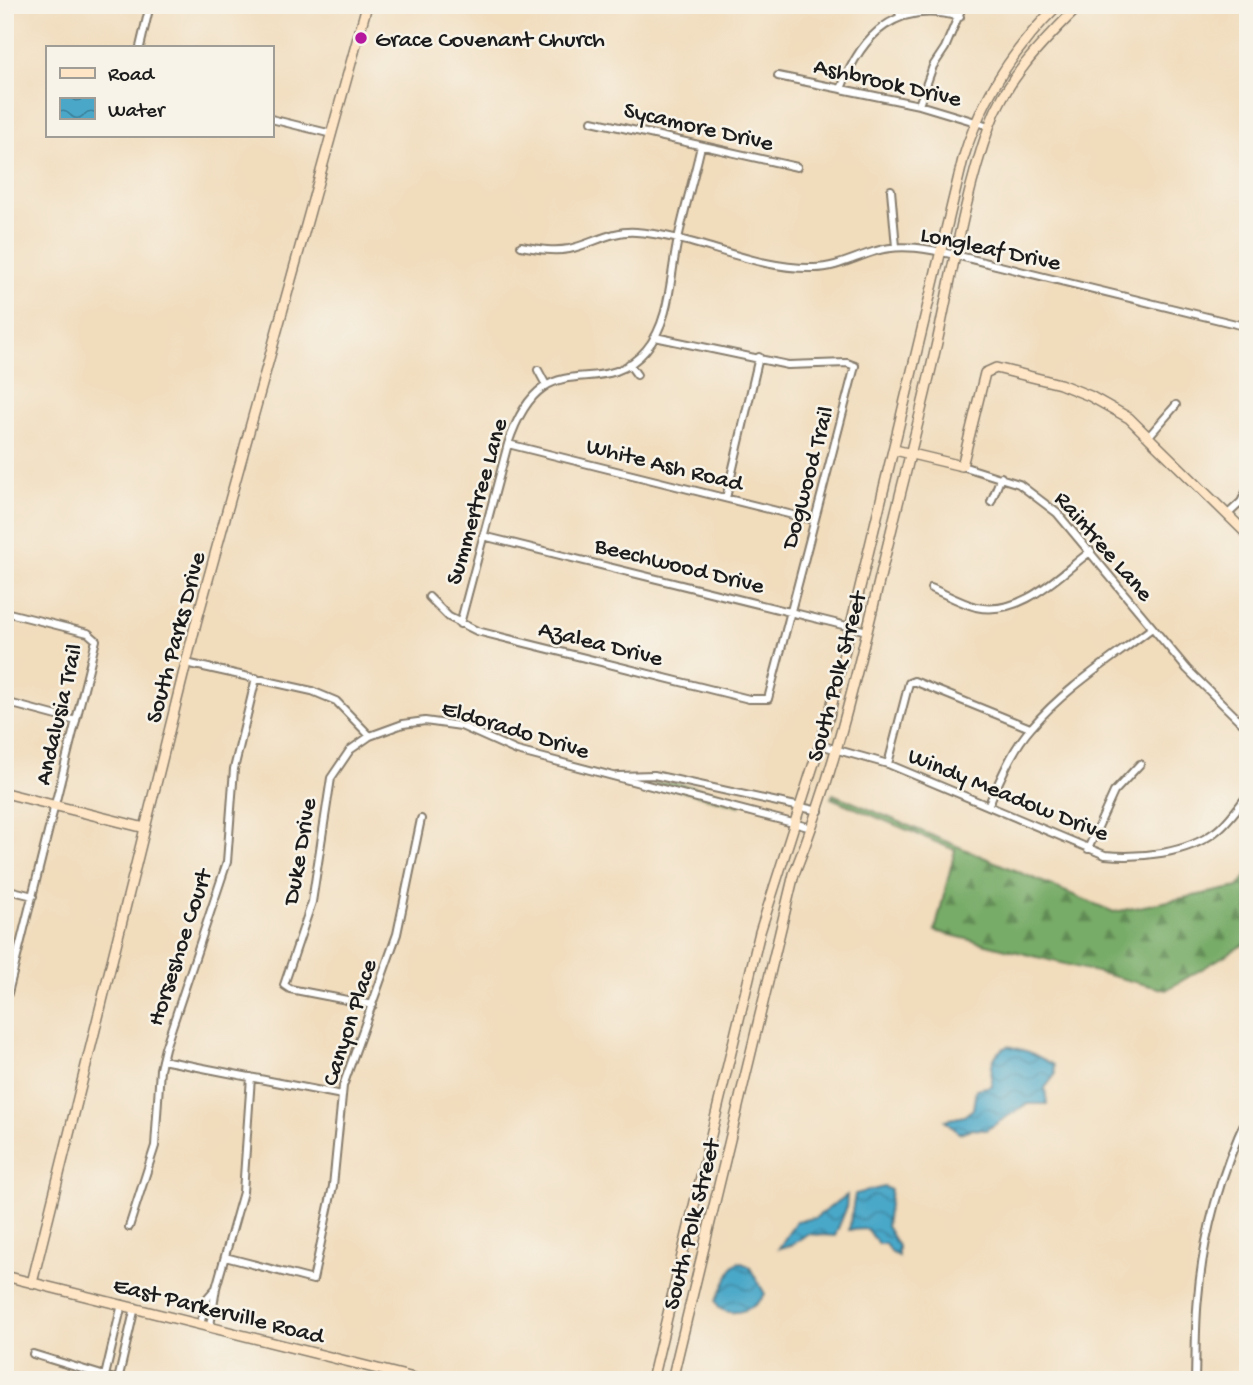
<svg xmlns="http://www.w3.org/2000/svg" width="1253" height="1385" font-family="'Gochi Hand',sans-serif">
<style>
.grass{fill:url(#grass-tufts);stroke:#587149;stroke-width:2}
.forest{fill:url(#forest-firs);stroke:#4a6442;stroke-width:2}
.water{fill:url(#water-waves);stroke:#336272;stroke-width:2}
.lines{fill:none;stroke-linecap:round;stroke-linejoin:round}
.street-casing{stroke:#867c6c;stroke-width:10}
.secondary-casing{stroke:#867c6c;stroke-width:12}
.street{stroke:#fff;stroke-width:6}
.secondary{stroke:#fee5c5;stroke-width:9}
.poi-dot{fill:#b5179e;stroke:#f7f3e8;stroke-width:2.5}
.labels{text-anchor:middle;stroke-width:5;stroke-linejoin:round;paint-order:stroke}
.poi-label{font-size:24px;fill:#1c1c1c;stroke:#f7f3e8;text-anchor:start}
.street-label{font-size:24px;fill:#1c1c1c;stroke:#f7f3e8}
</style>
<defs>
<pattern id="grass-tufts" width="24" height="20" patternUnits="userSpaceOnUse" patternTransform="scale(1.75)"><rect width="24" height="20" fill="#94c676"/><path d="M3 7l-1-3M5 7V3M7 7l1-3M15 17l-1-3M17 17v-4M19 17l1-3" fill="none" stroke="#7faa66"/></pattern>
<pattern id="forest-firs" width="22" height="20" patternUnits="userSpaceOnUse" patternTransform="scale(1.75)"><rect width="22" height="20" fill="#77ab67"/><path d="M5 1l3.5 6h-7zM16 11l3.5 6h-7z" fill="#618a54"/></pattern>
<pattern id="water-waves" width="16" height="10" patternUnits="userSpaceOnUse" patternTransform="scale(1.75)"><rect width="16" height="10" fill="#4aa7c8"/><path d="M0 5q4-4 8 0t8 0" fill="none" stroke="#3d87a2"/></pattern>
</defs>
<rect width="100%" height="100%" fill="#f7f3e8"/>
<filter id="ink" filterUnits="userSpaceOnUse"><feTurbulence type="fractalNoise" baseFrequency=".0143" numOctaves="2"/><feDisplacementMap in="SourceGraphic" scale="14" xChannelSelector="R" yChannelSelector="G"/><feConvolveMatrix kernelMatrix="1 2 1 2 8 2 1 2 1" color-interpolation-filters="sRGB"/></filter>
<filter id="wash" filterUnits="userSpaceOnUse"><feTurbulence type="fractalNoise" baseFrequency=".00686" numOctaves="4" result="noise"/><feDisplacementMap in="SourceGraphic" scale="28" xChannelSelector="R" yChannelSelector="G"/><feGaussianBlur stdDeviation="1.57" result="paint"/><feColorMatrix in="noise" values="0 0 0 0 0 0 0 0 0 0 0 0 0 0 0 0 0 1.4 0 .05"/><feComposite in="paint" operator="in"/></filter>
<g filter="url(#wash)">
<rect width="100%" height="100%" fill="#f1dcbc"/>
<path class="grass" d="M650,783H677L741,798L740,806Z"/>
<path class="forest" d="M833,794L1114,912L1238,887L1248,874V942L1166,990L935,931L955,850L831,798Z"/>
<path class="water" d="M1008,1046L1029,1052L1054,1065L1055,1075L1045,1088L1047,1104H1027L986,1130L971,1129L959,1133L945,1120L964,1116L973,1109L976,1089L992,1086C991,1070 989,1054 1008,1046Z
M884,1187L891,1190L886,1226L898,1246V1256L891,1253L885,1244H878L867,1229L849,1230L855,1194Z
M847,1195L846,1209L835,1236L807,1234L792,1245L779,1248L796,1221L815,1218Z
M739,1262L749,1266L765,1294C756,1309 734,1318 719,1308L716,1301L734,1265Z"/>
</g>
<g filter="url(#ink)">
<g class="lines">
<defs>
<path id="street" d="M897,5L900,16
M140,47L150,5
M778,76L919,105L989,126
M841,89C862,33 897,0 960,17
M919,105L933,66L945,48L963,5
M271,119L332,134
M592,121L797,167
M891,190L896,247
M521,246C538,249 553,252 569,249C592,244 612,230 636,232C697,236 754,270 814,268C836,268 855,257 876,251C901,243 930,249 955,255L1248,327
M629,364L637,375
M538,370L546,385
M1149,436L1176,405
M508,444L813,520
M962,466L1019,484L1057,513L1187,669L1248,729
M726,498L759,357
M991,502L1001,477
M1227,515L1241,502L1248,488
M483,536L867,631
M931,588C945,594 961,603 976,607C1021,617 1058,576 1091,551
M429,597L449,617L477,631L749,699H768L855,366L847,363L788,365L655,337
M5,612L88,633L96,640L5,1005
M460,624L508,444C544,336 598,406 646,350C671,321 670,274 678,239C685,207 694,177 701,146
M186,663L312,691L336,701L370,736
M5,702L76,721
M820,745L888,764L1105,855C1140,858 1186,854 1215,832C1228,823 1238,807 1248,795
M888,764L909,683L914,681L1030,728
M618,776L654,775L819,811
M988,806C1000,780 1012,749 1032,727C1065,688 1112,659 1152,628
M1088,849L1114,792L1140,764
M5,889L33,896
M373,1005L290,989L284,985L312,902L331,778L350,750L370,736L403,724L425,721L461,726L517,751L812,828
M162,1060L342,1095
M129,1227L155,1146L160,1069L165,1048L227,862L234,769L256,678
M225,1257L313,1280L333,1186L343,1086L397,934L421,819
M200,1324L208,1297L216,1288
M210,1326L216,1288L243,1192L251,1077
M33,1354L118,1380
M104,1380L122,1304
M118,1380L135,1307
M1195,1380C1196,1353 1195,1325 1198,1298C1203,1236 1221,1171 1248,1115"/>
<path id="secondary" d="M895,450L962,466L985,373L996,368L1060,384L1090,396L1129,418L1248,535
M5,793L145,828
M5,1276L422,1380
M32,1283L196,623L367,5
M652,1380L760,932L829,716L963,159C981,99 1013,49 1058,5
M672,1380L794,874C834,774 858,669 883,565C901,489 921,414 938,338C953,268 965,195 989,127C1006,78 1044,41 1080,5"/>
</defs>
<use href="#street" class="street-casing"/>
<use href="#secondary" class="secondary-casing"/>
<use href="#street" class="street"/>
<use href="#secondary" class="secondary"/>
</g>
</g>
<circle class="poi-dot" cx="361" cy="38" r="7"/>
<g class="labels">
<g class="poi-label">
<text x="375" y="46">Grace Covenant Church</text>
</g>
<g class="street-label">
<text transform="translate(888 81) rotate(13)" y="8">Ashbrook Drive</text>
<text transform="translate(699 125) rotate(13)" y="8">Sycamore Drive</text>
<text transform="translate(991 247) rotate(12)" y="8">Longleaf Drive</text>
<text transform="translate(665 463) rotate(14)" y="8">White Ash Road</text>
<text transform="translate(806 477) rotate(-75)" y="8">Dogwood Trail</text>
<text transform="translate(475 501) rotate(-74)" y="8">Summertree Lane</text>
<text transform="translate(1105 545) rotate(49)" y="8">Raintree Lane</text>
<text transform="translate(680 564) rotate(14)" y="8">Beechwood Drive</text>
<text transform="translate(174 637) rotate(-75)" y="8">South Parks Drive</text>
<text transform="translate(601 642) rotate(14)" y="8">Azalea Drive</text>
<text transform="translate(835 676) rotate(-75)" y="8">South Polk Street</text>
<text transform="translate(57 714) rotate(-77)" y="8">Andalusia Trail</text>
<text transform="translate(516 728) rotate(17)" y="8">Eldorado Drive</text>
<text transform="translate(1009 793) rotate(22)" y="8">Windy Meadow Drive</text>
<text transform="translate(298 851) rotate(-80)" y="8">Duke Drive</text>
<text transform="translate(178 947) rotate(-72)" y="8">Horseshoe Court</text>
<text transform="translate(348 1022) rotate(-72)" y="8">Canyon Place</text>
<text transform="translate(690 1224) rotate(-76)" y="8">South Polk Street</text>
<text transform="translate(219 1309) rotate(14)" y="8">East Parkerville Road</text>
</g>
</g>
<rect width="1253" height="1385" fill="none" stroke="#f7f3e8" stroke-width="28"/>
<rect x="46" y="46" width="228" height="91" fill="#f7f3e8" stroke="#9f9d96" stroke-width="2"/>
<rect x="60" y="68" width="35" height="10" fill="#fee5c5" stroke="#9f9d96" stroke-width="2"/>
<text x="108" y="80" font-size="21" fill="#1c1c1c">Road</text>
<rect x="60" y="98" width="35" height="21" fill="url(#water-waves)" stroke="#9f9d96" stroke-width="2"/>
<text x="108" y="116" font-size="21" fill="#1c1c1c">Water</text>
</svg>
